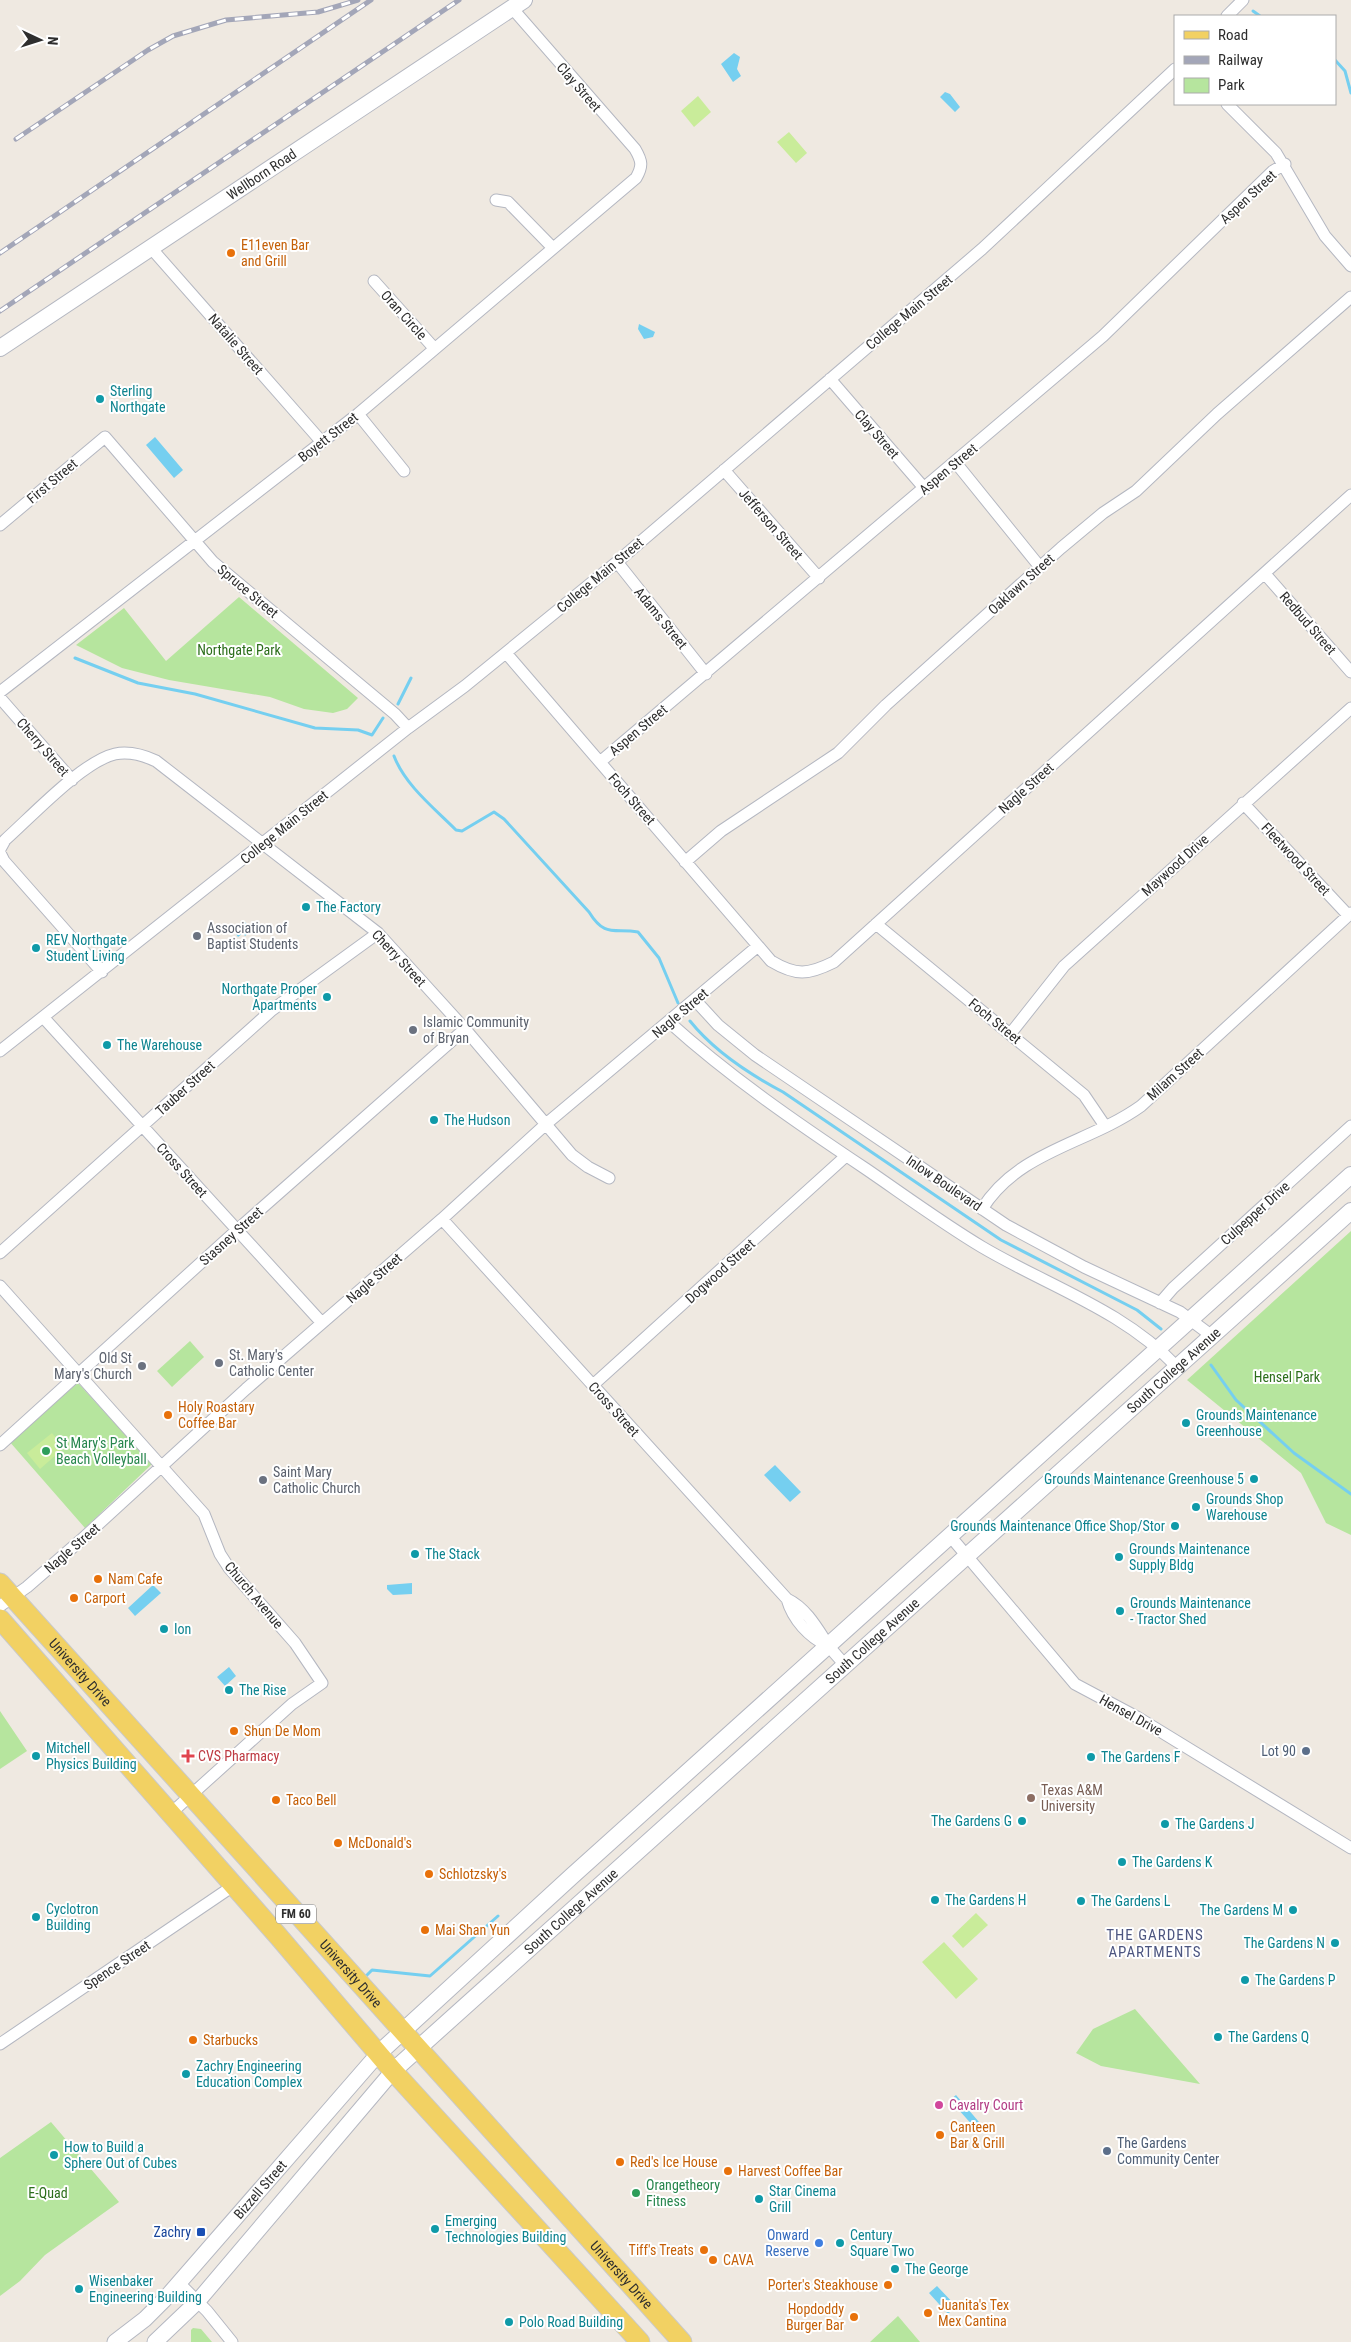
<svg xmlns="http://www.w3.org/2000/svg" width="1351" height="2342" font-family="'Roboto Condensed',sans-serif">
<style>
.green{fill:#b6e59e}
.pitch{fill:#c9ec9a}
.water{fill:#75cff0}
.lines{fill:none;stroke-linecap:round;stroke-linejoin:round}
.stream{stroke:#75cff0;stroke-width:3}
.minor-casing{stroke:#b4b7c1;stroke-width:13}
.tertiary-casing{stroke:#b4b7c1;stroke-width:17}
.secondary-casing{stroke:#b4b7c1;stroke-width:18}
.primary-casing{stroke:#c9c9c9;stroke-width:21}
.minor{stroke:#fff;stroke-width:11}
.tertiary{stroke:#fff;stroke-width:15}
.secondary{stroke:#fff;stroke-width:16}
.primary{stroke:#f2d163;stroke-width:19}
.rail-casing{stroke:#a3a6b8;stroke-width:5}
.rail{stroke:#fff;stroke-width:3;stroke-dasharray:9;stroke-linecap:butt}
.food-dot{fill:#e8710a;stroke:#fff;stroke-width:2}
.culture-dot{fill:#0f9aa8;stroke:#fff;stroke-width:2}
.worship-dot{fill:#6b7280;stroke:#fff;stroke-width:2}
.leisure-dot{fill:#2e9e5b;stroke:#fff;stroke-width:2}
.service-dot{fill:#5c6f8a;stroke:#fff;stroke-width:2}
.health-dot{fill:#e0444e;stroke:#fff;stroke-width:2}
.education-dot{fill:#8d6e63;stroke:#fff;stroke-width:2}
.hotel-dot{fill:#d1479c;stroke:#fff;stroke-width:2}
.transit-dot{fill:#1a4fb4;stroke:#fff;stroke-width:2}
.shop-dot{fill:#3f7fe0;stroke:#fff;stroke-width:2}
.labels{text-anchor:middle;stroke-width:4;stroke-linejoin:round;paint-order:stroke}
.shield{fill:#fff;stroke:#6d6d6d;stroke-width:1}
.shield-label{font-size:12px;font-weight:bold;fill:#2e2e2e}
.street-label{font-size:14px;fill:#2e2e2e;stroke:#fff}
.food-label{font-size:14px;fill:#c56008;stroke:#fff;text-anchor:start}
.culture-label{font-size:14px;fill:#0d838f;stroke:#fff;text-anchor:start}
.park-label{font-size:14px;fill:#2c6e1b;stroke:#fff}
.worship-label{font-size:14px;fill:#5b616d;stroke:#fff;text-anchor:start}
.leisure-label{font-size:14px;fill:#27864d;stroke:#fff;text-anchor:start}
.service-label{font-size:14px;fill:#4e5e75;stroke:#fff;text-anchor:end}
.health-label{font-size:14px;fill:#be3a42;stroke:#fff;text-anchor:start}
.education-label{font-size:14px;fill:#785e54;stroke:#fff;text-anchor:start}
.hotel-label{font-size:14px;fill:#b23c85;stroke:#fff;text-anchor:start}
.transit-label{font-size:14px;fill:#164399;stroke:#fff;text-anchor:end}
.shop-label{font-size:14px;fill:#366cbe;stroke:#fff;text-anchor:end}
.neighbourhood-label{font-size:15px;letter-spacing:1px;fill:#4d5680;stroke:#fff}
</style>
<rect width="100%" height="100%" fill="#efe9e1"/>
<path class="green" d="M239,597L358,698L347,709L333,713L304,709L270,697L169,680L122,668L76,645L124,608L166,661Z
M1351,1231V1535L1326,1523L1301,1473L1187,1380Z
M190,1341L204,1357L172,1387L157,1371Z
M78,1383L152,1464L85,1528L9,1441Z
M0,1711L27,1751L0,1769Z
M1135,2009L1200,2084L1101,2066L1076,2053L1093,2029Z
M51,2122L119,2202L45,2255L20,2281L0,2296V2158Z
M898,2316L920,2342H870Z
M193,2328L201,2329L212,2342H191V2330Z"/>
<path class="pitch" d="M698,96L711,112L694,127L681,111Z
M789,132L807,153L796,163L777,142Z
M52,1433L64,1448L40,1469L27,1453Z
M976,1913L988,1925L963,1948L952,1936Z
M944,1942L978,1979L956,1999L922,1962Z"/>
<path class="water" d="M734,53L740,57L737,69L741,76L733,82L721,64Z
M945,92L950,94L960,107L955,112L940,97Z
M639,324L655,332L653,337L644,339L638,329Z
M155,437L183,470L174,478L146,445Z
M245,922L252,930L245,936L243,933L238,937L234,931Z
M775,1465L801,1492L790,1502L764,1475Z
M412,1583V1594L393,1595L387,1589V1585Z
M153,1585L161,1593L135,1616L128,1608Z
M229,1667L236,1676L225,1686L217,1677Z
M956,2095L979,2122L974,2127L950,2100Z
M937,2286L956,2306L948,2314L929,2293Z"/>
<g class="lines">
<path class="stream" d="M1253,11L1260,16
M1335,60L1345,71L1351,93
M75,658L138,683L195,694L315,728L358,730L372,735L383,718
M398,704L411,678
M394,756C405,785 434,808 456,830L462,831L494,812L504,819L589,912C605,938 614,928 638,932L659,958L678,1003
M690,1021C714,1051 749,1074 783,1092L1001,1240L1137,1310L1161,1329
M1211,1365L1236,1400L1294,1453L1351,1494
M363,1975L366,1976L372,1970L430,1976L498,1916"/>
<defs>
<path id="minor" d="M1227,16L1243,0
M1227,104L1276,153L1325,236L1351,266
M496,200L508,202L553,248
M151,248L321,441
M374,281L434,348
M830,379L925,489
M358,414L404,471
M956,463L1040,567
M724,470L819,578
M0,525L105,437L213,562L395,714L408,728
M617,562L706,674
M1265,574L1351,672
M506,653L771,961C796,976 808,975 834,962L1351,495
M0,692L358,414L636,178C643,166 642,161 635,149L512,8
M0,698L72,780
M600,762L1103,336L1273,171L1285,164
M1243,803L1348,915
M0,849L5,840C31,817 83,761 115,754C130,751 143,755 156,761L378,933L465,1029L572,1155L588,1167L609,1178
M0,853L4,861L102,972
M685,862L721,831L838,753L886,705L1061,548L1103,513L1136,491L1217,414L1351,297
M876,924L1084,1095L1105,1126
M695,1000L718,1025L755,1055L1006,1225L1084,1267L1180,1312L1212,1336
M43,1017L322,1323
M669,1022C730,1077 797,1123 866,1169C904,1195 942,1223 982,1247C1048,1286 1123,1310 1177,1367
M1011,1033L1064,966L1351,708
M0,1051L408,728L465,686L617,562L982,249L1175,69
M982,1209C1019,1150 1088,1144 1141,1106L1351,913
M442,1219L787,1599C806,1608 817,1628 828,1645C833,1652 840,1659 846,1666
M0,1253L272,1010L378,933
M0,1286L204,1514L220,1554L229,1568L295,1643L322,1683L292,1704L170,1814
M1160,1303L1173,1288L1351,1126
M593,1385L846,1156
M0,1445L237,1230L465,1029
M950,1536L1075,1684L1137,1717L1351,1848
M787,1599C793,1620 809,1637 828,1646
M0,1606L27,1587L81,1540L246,1389L442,1219L546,1124L758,946
M0,2044L233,1886
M179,2283L207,2311L232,2342"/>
<g id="tertiary">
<path id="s1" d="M115,2342L145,2319L164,2300L379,2053"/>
<path d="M155,2342L198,2301L393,2071"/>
</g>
<g id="secondary">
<path id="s2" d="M0,348L524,0"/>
<path d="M379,2053L572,1876L1351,1175"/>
<path id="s3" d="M393,2071L1351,1211"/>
</g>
<g id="primary">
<path id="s4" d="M0,1583L682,2342"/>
<path d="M0,1619L279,1937L393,2071L640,2342"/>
</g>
</defs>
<use href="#minor" class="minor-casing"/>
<use href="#tertiary" class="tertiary-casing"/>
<use href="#secondary" class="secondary-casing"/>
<use href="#primary" class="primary-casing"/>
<use href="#minor" class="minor"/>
<use href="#tertiary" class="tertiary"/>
<use href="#secondary" class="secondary"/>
<use href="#primary" class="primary"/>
<defs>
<path id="rail" d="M16,139L148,50L173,36L226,20L318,12L358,0
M0,253L371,0
M0,311L459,0"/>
</defs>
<use href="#rail" class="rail-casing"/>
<use href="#rail" class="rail"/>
</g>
<g class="food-dot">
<circle cx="231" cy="253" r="5"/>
<circle cx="168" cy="1415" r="5"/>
<circle cx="98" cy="1579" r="5"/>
<circle cx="74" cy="1598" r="5"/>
<circle cx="234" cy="1731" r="5"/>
<circle cx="276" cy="1800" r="5"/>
<circle cx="338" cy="1843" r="5"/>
<circle cx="429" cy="1874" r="5"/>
<circle cx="425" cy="1930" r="5"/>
<circle cx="193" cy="2040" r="5"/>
<circle cx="940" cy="2135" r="5"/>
<circle cx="620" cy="2162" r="5"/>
<circle cx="728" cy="2171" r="5"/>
<circle cx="704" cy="2250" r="5"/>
<circle cx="713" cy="2260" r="5"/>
<circle cx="888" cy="2285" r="5"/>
<circle cx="928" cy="2313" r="5"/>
<circle cx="854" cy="2317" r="5"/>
</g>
<g class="culture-dot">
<circle cx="100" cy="399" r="5"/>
<circle cx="306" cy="907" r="5"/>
<circle cx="36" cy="948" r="5"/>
<circle cx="327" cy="997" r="5"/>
<circle cx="107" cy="1045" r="5"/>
<circle cx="434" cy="1120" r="5"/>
<circle cx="1186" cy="1423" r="5"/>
<circle cx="1254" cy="1479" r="5"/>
<circle cx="1196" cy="1507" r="5"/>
<circle cx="1175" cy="1526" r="5"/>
<circle cx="415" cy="1554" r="5"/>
<circle cx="1119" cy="1557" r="5"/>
<circle cx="1120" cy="1611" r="5"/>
<circle cx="164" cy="1629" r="5"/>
<circle cx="229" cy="1690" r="5"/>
<circle cx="36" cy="1756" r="5"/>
<circle cx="1091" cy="1757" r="5"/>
<circle cx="1022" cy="1821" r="5"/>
<circle cx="1165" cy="1824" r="5"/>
<circle cx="1122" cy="1862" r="5"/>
<circle cx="935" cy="1900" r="5"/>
<circle cx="1081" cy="1901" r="5"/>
<circle cx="1293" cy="1910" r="5"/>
<circle cx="36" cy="1917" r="5"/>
<circle cx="1335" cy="1943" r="5"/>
<circle cx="1245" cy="1980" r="5"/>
<circle cx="1218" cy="2037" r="5"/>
<circle cx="186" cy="2074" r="5"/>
<circle cx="54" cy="2155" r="5"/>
<circle cx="759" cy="2199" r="5"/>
<circle cx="435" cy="2229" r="5"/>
<circle cx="840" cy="2243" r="5"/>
<circle cx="895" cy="2269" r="5"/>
<circle cx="79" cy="2289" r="5"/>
<circle cx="509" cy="2322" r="5"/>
</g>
<g class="worship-dot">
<circle cx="197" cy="936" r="5"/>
<circle cx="413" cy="1030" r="5"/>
<circle cx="219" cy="1363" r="5"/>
<circle cx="142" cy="1366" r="5"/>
<circle cx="263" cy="1480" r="5"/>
</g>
<g class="leisure-dot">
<circle cx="46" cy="1451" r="5"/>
<circle cx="636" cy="2193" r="5"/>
</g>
<g class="service-dot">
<circle cx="1306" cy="1751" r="5"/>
<circle cx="1107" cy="2151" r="5"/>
</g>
<path class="health-dot" d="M185.5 1748.5h5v5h5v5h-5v5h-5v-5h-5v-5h5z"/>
<circle class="education-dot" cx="1031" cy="1798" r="5"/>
<circle class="hotel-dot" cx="939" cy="2105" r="5"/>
<rect class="transit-dot" x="196" y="2227" width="10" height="10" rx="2.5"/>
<circle class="shop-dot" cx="819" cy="2243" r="5"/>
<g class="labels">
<rect class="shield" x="276" y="1904.5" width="40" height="19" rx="4"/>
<g class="shield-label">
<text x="296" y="1918">FM 60</text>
</g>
<g class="street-label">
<text transform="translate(579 87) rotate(49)" y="5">Clay Street</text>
<text dy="5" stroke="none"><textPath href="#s2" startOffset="314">Wellborn Road</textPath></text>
<text transform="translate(1248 197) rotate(-43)" y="5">Aspen Street</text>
<text transform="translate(909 312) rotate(-40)" y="5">College Main Street</text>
<text transform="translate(404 315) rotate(48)" y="5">Oran Circle</text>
<text transform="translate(236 344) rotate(49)" y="5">Natalie Street</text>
<text transform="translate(877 434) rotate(49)" y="5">Clay Street</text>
<text transform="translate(328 437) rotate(-38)" y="5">Boyett Street</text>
<text transform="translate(948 469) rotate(-40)" y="5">Aspen Street</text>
<text transform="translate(52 481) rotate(-40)" y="5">First Street</text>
<text transform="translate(771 524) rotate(49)" y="5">Jefferson Street</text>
<text transform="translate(600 575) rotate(-40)" y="5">College Main Street</text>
<text transform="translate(1021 584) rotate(-42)" y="5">Oaklawn Street</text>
<text transform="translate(248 591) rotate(40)" y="5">Spruce Street</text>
<text transform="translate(661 618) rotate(51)" y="5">Adams Street</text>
<text transform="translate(1308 623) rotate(49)" y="5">Redbud Street</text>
<text transform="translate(638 730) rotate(-40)" y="5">Aspen Street</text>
<text transform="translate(43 747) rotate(49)" y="5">Cherry Street</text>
<text transform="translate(1026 788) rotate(-42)" y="5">Nagle Street</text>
<text transform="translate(632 799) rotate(49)" y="5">Foch Street</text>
<text transform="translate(284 827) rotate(-39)" y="5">College Main Street</text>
<text transform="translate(1296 859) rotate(47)" y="5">Fleetwood Street</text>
<text transform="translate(1175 865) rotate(-42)" y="5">Maywood Drive</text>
<text transform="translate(399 958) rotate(47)" y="5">Cherry Street</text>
<text transform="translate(680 1013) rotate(-40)" y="5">Nagle Street</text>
<text transform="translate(995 1021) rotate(39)" y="5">Foch Street</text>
<text transform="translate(1175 1074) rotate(-42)" y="5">Milam Street</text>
<text transform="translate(185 1088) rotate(-42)" y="5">Tauber Street</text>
<text transform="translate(182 1170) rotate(48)" y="5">Cross Street</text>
<text transform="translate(944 1183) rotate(34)" y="5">Inlow Boulevard</text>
<text transform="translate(1255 1213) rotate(-42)" y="5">Culpepper Drive</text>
<text transform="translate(231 1236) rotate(-42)" y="5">Stasney Street</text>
<text transform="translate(720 1271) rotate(-42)" y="5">Dogwood Street</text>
<text transform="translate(374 1278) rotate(-41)" y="5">Nagle Street</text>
<text dy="5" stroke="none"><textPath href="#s3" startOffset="1049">South College Avenue</textPath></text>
<text transform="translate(614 1409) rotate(48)" y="5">Cross Street</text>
<text transform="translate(72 1548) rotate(-41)" y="5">Nagle Street</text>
<text transform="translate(254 1595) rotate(50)" y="5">Church Avenue</text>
<text dy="5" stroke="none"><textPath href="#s3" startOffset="644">South College Avenue</textPath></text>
<text dy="5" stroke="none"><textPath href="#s4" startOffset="120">University Drive</textPath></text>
<text transform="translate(1131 1715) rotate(29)" y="5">Hensel Drive</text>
<text dy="5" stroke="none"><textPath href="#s3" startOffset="239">South College Avenue</textPath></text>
<text transform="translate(117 1965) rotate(-34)" y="5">Spence Street</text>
<text dy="5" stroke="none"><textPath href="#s4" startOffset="525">University Drive</textPath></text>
<text dy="5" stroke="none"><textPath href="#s1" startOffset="211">Bizzell Street</textPath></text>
<text dy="5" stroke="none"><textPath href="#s4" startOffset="930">University Drive</textPath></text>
</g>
<g class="food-label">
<text x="241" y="250">E11even Bar<tspan x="241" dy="16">and Grill</tspan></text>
<text x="178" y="1412">Holy Roastary<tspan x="178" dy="16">Coffee Bar</tspan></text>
<text x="108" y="1584">Nam Cafe</text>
<text x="84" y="1603">Carport</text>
<text x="244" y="1736">Shun De Mom</text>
<text x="286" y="1805">Taco Bell</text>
<text x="348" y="1848">McDonald's</text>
<text x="439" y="1879">Schlotzsky's</text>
<text x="435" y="1935">Mai Shan Yun</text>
<text x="203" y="2045">Starbucks</text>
<text x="950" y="2132">Canteen<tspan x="950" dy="16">Bar &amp; Grill</tspan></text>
<text x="630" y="2167">Red's Ice House</text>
<text x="738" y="2176">Harvest Coffee Bar</text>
<text x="694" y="2255" text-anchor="end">Tiff's Treats</text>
<text x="723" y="2265">CAVA</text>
<text x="878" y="2290" text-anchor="end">Porter's Steakhouse</text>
<text x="938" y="2310">Juanita's Tex<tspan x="938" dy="16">Mex Cantina</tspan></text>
<text x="844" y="2314" text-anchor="end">Hopdoddy<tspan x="844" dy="16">Burger Bar</tspan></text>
</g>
<g class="culture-label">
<text x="110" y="396">Sterling<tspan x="110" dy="16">Northgate</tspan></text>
<text x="316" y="912">The Factory</text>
<text x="46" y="945">REV Northgate<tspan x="46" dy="16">Student Living</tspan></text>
<text x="317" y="994" text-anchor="end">Northgate Proper<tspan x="317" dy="16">Apartments</tspan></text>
<text x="117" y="1050">The Warehouse</text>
<text x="444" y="1125">The Hudson</text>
<text x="1196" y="1420">Grounds Maintenance<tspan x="1196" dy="16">Greenhouse</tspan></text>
<text x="1244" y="1484" text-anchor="end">Grounds Maintenance Greenhouse 5</text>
<text x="1206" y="1504">Grounds Shop<tspan x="1206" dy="16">Warehouse</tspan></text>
<text x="1165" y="1531" text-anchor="end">Grounds Maintenance Office Shop/Stor</text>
<text x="1129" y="1554">Grounds Maintenance<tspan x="1129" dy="16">Supply Bldg</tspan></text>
<text x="425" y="1559">The Stack</text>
<text x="1130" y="1608">Grounds Maintenance<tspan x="1130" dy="16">- Tractor Shed</tspan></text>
<text x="174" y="1634">Ion</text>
<text x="239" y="1695">The Rise</text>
<text x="46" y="1753">Mitchell<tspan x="46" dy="16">Physics Building</tspan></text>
<text x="1101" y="1762">The Gardens F</text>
<text x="1012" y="1826" text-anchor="end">The Gardens G</text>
<text x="1175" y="1829">The Gardens J</text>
<text x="1132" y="1867">The Gardens K</text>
<text x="945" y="1905">The Gardens H</text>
<text x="1091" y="1906">The Gardens L</text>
<text x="46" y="1914">Cyclotron<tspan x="46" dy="16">Building</tspan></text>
<text x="1283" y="1915" text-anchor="end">The Gardens M</text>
<text x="1325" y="1948" text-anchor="end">The Gardens N</text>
<text x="1255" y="1985">The Gardens P</text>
<text x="1228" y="2042">The Gardens Q</text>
<text x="196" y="2071">Zachry Engineering<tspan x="196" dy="16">Education Complex</tspan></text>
<text x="64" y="2152">How to Build a<tspan x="64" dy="16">Sphere Out of Cubes</tspan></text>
<text x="769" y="2196">Star Cinema<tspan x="769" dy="16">Grill</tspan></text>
<text x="445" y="2226">Emerging<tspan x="445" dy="16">Technologies Building</tspan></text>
<text x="850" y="2240">Century<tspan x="850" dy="16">Square Two</tspan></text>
<text x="905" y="2274">The George</text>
<text x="89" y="2286">Wisenbaker<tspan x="89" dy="16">Engineering Building</tspan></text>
<text x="519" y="2327">Polo Road Building</text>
</g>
<g class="park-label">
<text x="239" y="655">Northgate Park</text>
<text x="1287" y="1382">Hensel Park</text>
<text x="48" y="2198">E-Quad</text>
</g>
<g class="worship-label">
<text x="207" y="933">Association of<tspan x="207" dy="16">Baptist Students</tspan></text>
<text x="423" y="1027">Islamic Community<tspan x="423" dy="16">of Bryan</tspan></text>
<text x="229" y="1360">St. Mary's<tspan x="229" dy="16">Catholic Center</tspan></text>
<text x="132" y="1363" text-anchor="end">Old St<tspan x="132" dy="16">Mary's Church</tspan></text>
<text x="273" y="1477">Saint Mary<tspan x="273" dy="16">Catholic Church</tspan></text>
</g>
<g class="leisure-label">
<text x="56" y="1448">St Mary's Park<tspan x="56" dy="16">Beach Volleyball</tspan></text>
<text x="646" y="2190">Orangetheory<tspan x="646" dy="16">Fitness</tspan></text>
</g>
<g class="service-label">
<text x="1296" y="1756">Lot 90</text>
<text x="1117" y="2148" text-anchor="start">The Gardens<tspan x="1117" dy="16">Community Center</tspan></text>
</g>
<g class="health-label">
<text x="198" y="1761">CVS Pharmacy</text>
</g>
<g class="education-label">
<text x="1041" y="1795">Texas A&amp;M<tspan x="1041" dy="16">University</tspan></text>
</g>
<g class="hotel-label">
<text x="949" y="2110">Cavalry Court</text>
</g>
<g class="transit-label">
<text x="191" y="2237">Zachry</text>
</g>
<g class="shop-label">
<text x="809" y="2240">Onward<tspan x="809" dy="16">Reserve</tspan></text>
</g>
<g class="neighbourhood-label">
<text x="1155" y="1940">THE GARDENS<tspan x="1155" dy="17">APARTMENTS</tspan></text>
</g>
</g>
<rect x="1174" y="15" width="162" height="90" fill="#ffffff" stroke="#ababab"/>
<rect x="1184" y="31" width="25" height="8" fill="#f2d163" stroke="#ababab"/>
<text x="1218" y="40" font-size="15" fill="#2e2e2e">Road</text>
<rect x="1184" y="56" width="25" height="8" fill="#a3a6b8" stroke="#ababab"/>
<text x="1218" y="65" font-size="15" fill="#2e2e2e">Railway</text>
<rect x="1184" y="78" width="25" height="15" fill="#b6e59e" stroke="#ababab"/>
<text x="1218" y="90" font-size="15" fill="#2e2e2e">Park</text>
<g transform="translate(40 40) rotate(94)" stroke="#ffffff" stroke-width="4" paint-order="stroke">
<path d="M0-4L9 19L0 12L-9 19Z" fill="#2e2e2e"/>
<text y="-8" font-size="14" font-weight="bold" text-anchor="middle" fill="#2e2e2e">N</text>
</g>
</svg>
